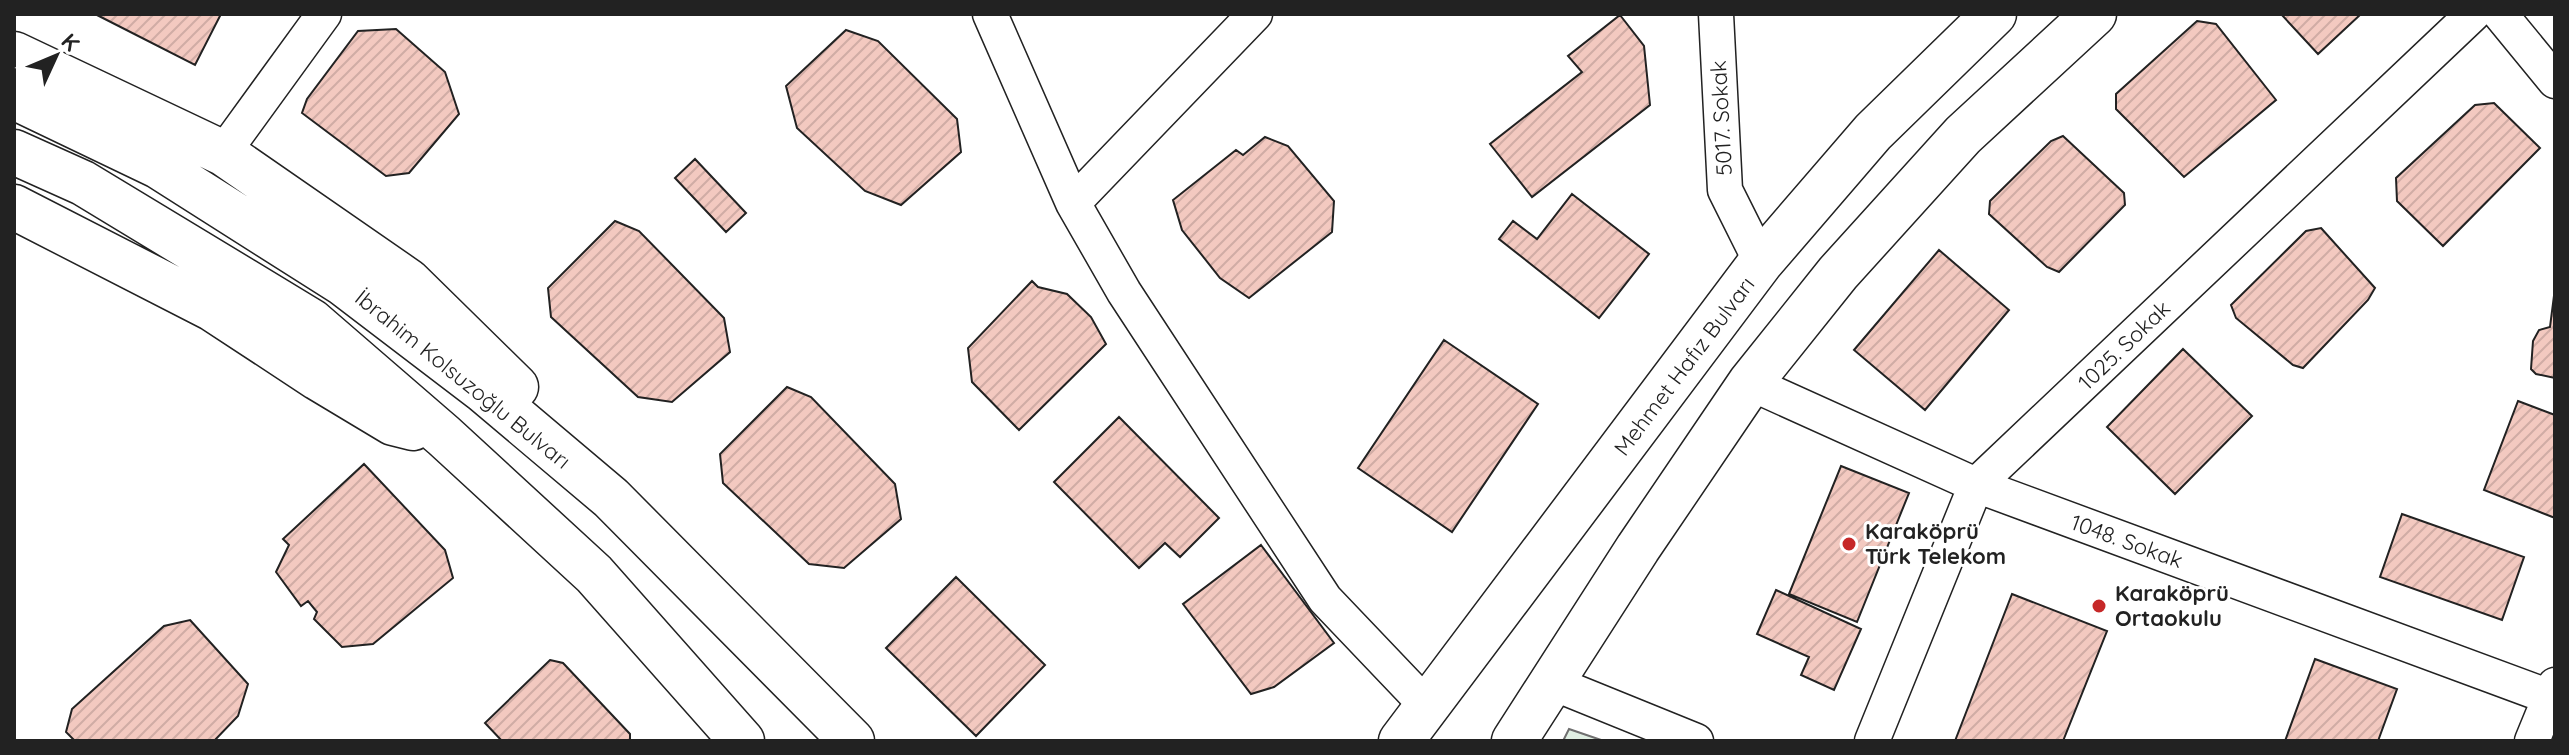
<svg xmlns="http://www.w3.org/2000/svg" width="2569" height="755" font-family="Quicksand,sans-serif">
<style>
.park{fill:url(#park-crowns);stroke:#6f6f6f;stroke-width:2}
.building{fill:url(#building-hatch);stroke:#222;stroke-width:2}
.lines{fill:none;stroke-linecap:round;stroke-linejoin:round}
.street-casing{stroke:#222;stroke-width:37}
.secondary-casing{stroke:#222;stroke-width:47}
.street{stroke:#fff;stroke-width:34}
.secondary{stroke:#fff;stroke-width:44}
.poi-dot{fill:#c62828;stroke:#fff;stroke-width:3}
.labels{text-anchor:middle;stroke-width:6;stroke-linejoin:round;paint-order:stroke}
.street-label{font-size:22px;fill:#222;stroke:#fff}
.poi-label{font-size:22px;font-weight:bold;fill:#222;stroke:#fff;text-anchor:start}
</style>
<defs>
<pattern id="park-crowns" width="20" height="18" patternUnits="userSpaceOnUse" patternTransform="scale(2)"><rect width="20" height="18" fill="#e0efe3"/><path d="M2 6a3 3 0 1 1 6 0M12 15a3 3 0 1 1 6 0" fill="none" stroke="#c0cdc2"/></pattern>
<pattern id="building-hatch" width="6" height="6" patternUnits="userSpaceOnUse" patternTransform="scale(2)"><rect width="6" height="6" fill="#f3c9c0"/><path d="M-1 1l2-2M0 6l6-6M5 7l2-2" fill="none" stroke="#d0aca5"/></pattern>
</defs>
<rect width="100%" height="100%" fill="#fff"/>
<path class="park" d="M1569,729L1604,741H1563Z"/>
<path class="building" d="M95,14H221L195,65Z
M2281,14H2361L2318,54Z
M1620,15L1644,46L1650,105L1532,197L1490,144L1582,72L1568,56Z
M2197,21L2216,24L2276,100L2184,177L2116,109V94Z
M396,29L445,72L459,114L409,173L386,176L302,113L307,99L358,31Z
M846,30L878,41L957,119L961,152L901,205L865,191L797,128L786,86Z
M2494,103L2540,148L2443,246L2397,201L2396,178L2475,105Z
M2063,136L2124,193L2125,205L2059,272L2047,267L1989,214L1990,201L2051,141Z
M1265,137L1288,146L1334,201L1332,232L1249,298L1220,278L1182,230L1173,200L1236,150L1243,155Z
M695,159L746,213L726,232L675,178Z
M1572,194L1649,254L1599,318L1499,239L1513,221L1537,239Z
M615,221L639,231L724,318L730,352L672,402L638,397L551,317L548,288Z
M2321,228L2375,288L2368,300L2303,368L2293,365L2236,318L2231,305L2306,231Z
M1939,250L2009,310L1925,410L1854,350Z
M1032,281L1038,287L1067,294L1091,317L1106,344L1019,430L972,382L968,348Z
M2555,288V378L2536,374L2531,369L2533,341L2539,330L2550,327Z
M1444,340L1538,404L1452,532L1358,468Z
M2183,349L2252,416L2175,494L2107,427Z
M787,387L811,397L895,484L901,519L844,568L809,564L723,483L720,454Z
M2518,401L2555,415V518L2484,490Z
M1119,417L1219,518L1180,557L1165,543L1139,568L1054,482Z
M364,464L445,550L453,578L373,644L342,647L314,619L317,612L308,601L301,606L276,572L289,545L283,539Z
M1841,466L1909,493L1857,622L1789,594Z
M2402,514L2524,557L2502,620L2380,577Z
M1261,545L1334,643L1274,687L1251,694L1183,604Z
M956,577L1045,665L976,736L886,648Z
M1776,590L1861,629L1834,690L1801,675L1809,657L1757,634Z
M2012,594L2107,631L2063,741H1955Z
M190,620L248,684L238,716L214,741H75L66,732L72,709L164,626Z
M2315,659L2397,689L2378,741H2285Z
M550,660L563,663L630,734V741H502L485,723Z"/>
<g class="lines">
<defs>
<path id="street" d="M990,14L1073,203L1124,292L1325,599L1427,706
M1716,14L1725,190L1761,262
M2500,14L2555,81
M223,153L324,14
M1073,203L1255,14
M1750,383L1976,485L2555,699
M1553,683L1696,741
M1872,741L1976,485L2473,14
M2532,741L2555,685"/>
<path id="secondary" d="M14,54L223,153L408,281L516,387
M14,97L158,166L344,284L483,390L611,498L852,741
M14,152L83,183L311,321L444,436L594,574L742,741
M14,207L213,309L318,378L393,423L413,428
M1401,741L1761,262L1873,132L1994,14
M1514,741L1638,548L1750,383L1838,273L1963,135L2094,14"/>
</defs>
<use href="#street" class="street-casing"/>
<use href="#secondary" class="secondary-casing"/>
<use href="#street" class="street"/>
<use href="#secondary" class="secondary"/>
</g>
<g class="poi-dot">
<circle cx="1849" cy="544" r="8"/>
<circle cx="2099" cy="606" r="8"/>
</g>
<g class="labels">
<g class="street-label">
<text transform="translate(1721 118) rotate(-93)" y="8">5017. Sokak</text>
<text transform="translate(2124 345) rotate(-44)" y="8">1025. Sokak</text>
<text transform="translate(1684 366) rotate(-53)" y="8">Mehmet Hafız Bulvarı</text>
<text transform="translate(463 379) rotate(39)" y="8">İbrahim Kolsuzoğlu Bulvarı</text>
<text transform="translate(2127 541) rotate(20)" y="8">1048. Sokak</text>
</g>
<g class="poi-label">
<text x="1865" y="539">Karaköprü<tspan x="1865" dy="25">Türk Telekom</tspan></text>
<text x="2115" y="601">Karaköprü<tspan x="2115" dy="25">Ortaokulu</tspan></text>
</g>
</g>
<rect width="2569" height="755" fill="none" stroke="#222222" stroke-width="32"/>
<g transform="translate(56 56) rotate(46)" stroke="#ffffff" stroke-width="6" paint-order="stroke">
<path d="M0-6L14 30L0 20L-14 30Z" fill="#222222"/>
<text y="-12" font-size="22" font-weight="bold" text-anchor="middle" fill="#222222">K</text>
</g>
</svg>
